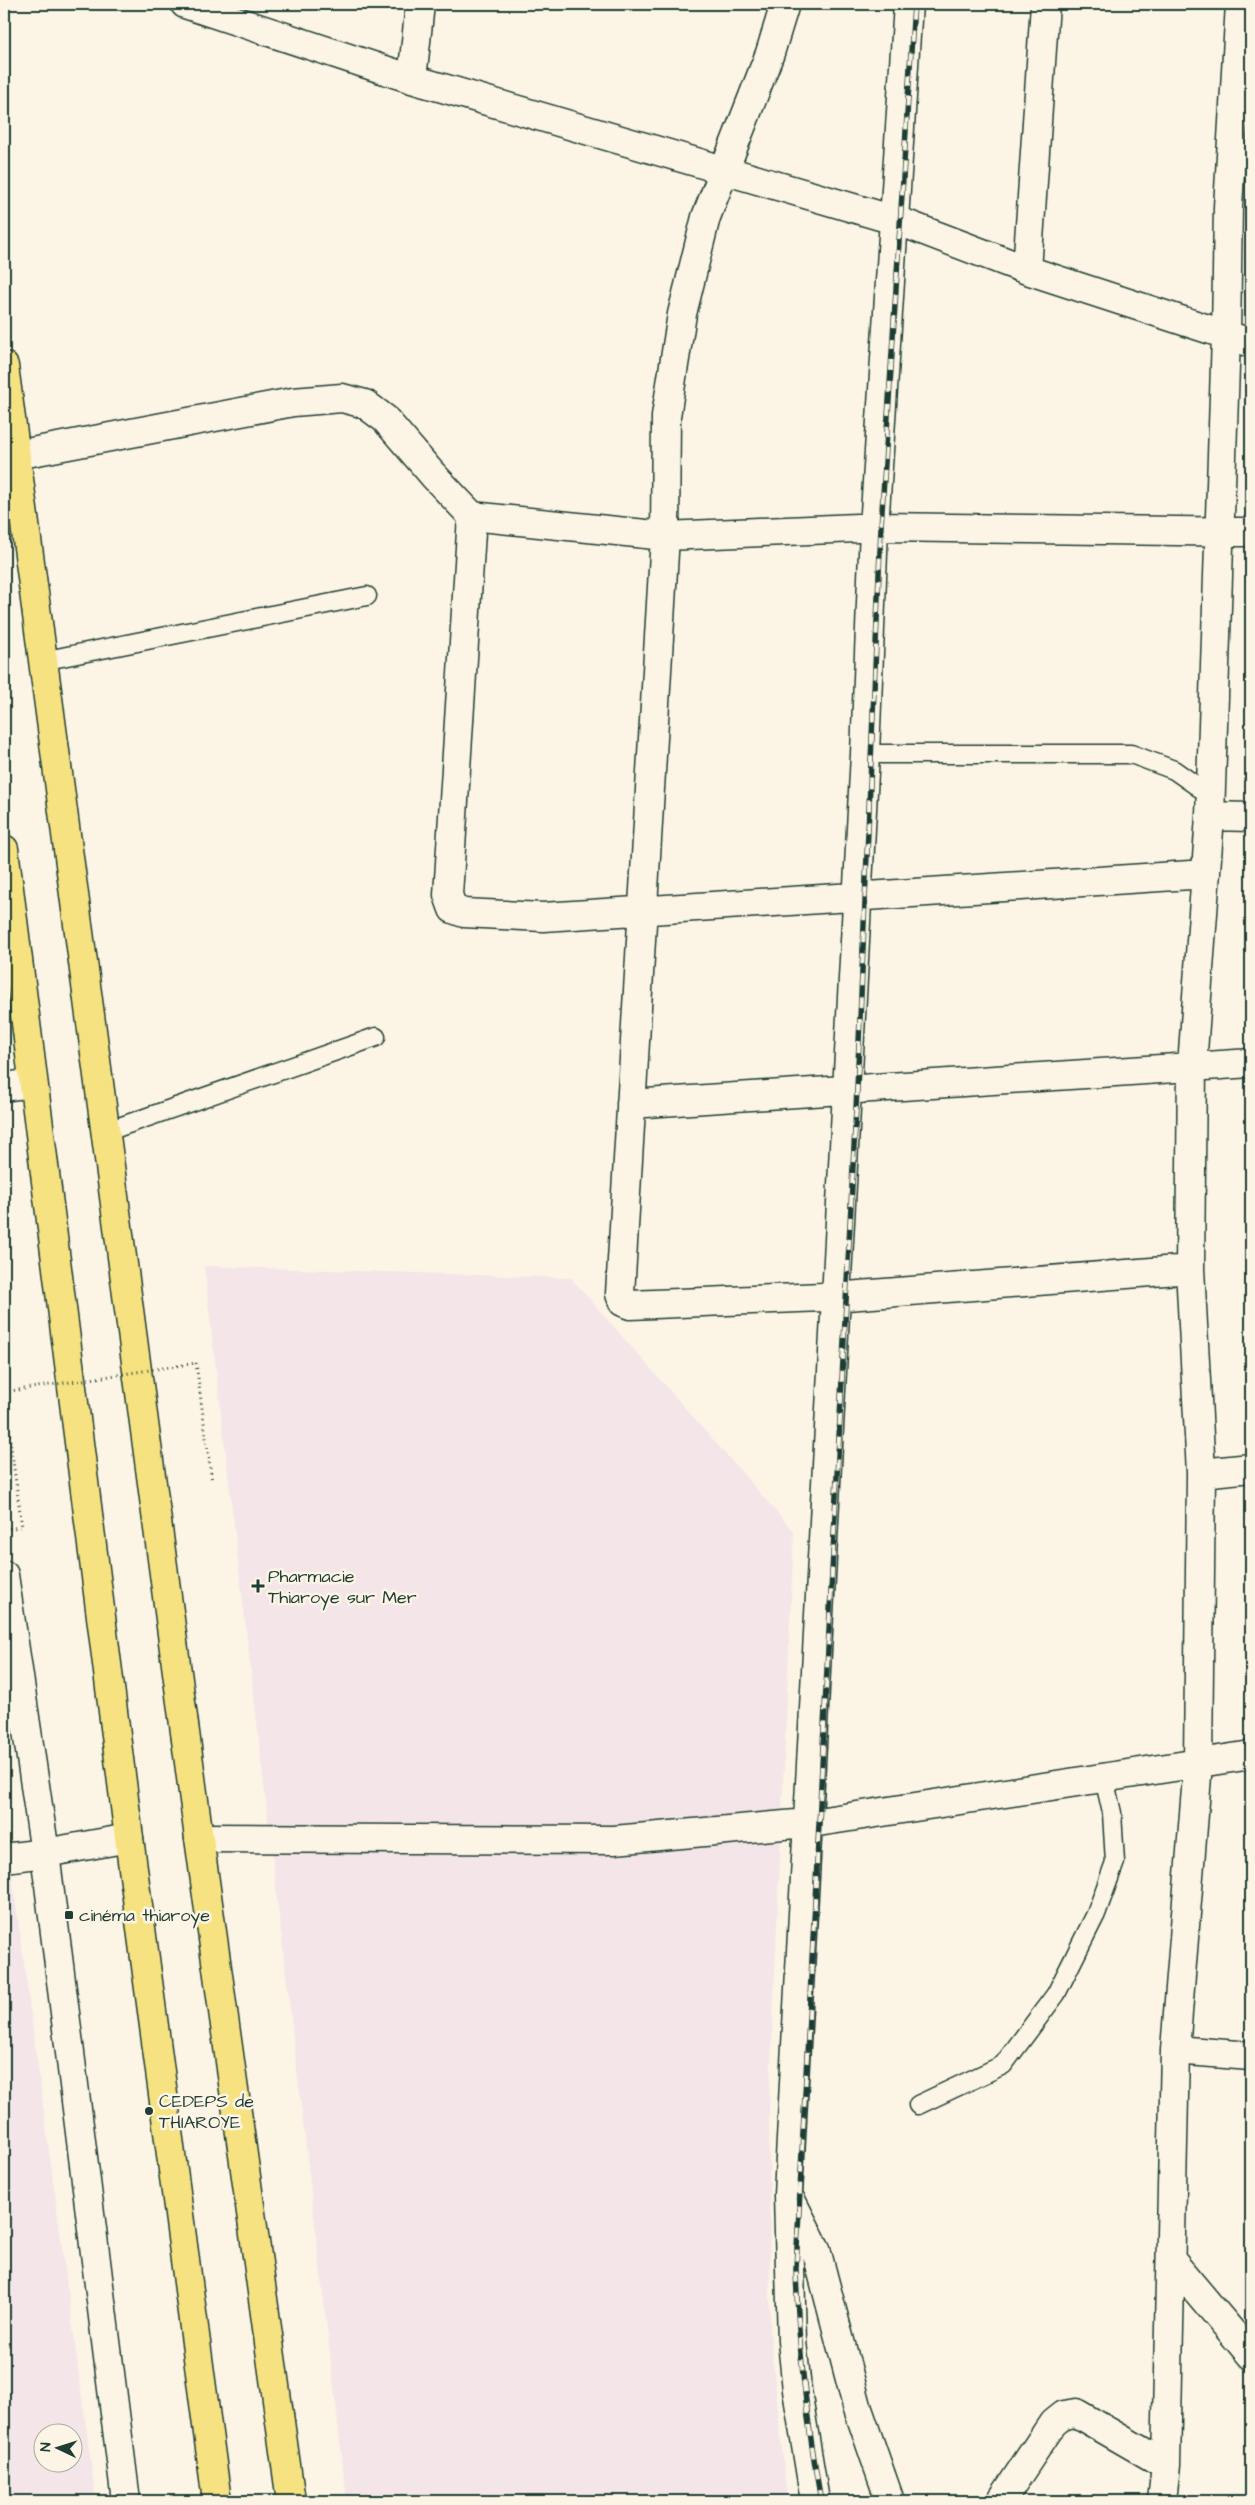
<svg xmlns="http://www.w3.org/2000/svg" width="1255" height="2505" font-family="'Architects Daughter',sans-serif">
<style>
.built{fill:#f3e5e8;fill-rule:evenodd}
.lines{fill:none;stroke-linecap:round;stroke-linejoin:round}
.service-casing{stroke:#1f3d34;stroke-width:21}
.minor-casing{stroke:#1f3d34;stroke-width:31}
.tertiary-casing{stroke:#1f3d34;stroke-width:31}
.trunk-casing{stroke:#1f3d34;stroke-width:31}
.path{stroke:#1f3d34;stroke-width:3;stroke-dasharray:1 4;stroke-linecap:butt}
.service{stroke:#fcf5e5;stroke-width:18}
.minor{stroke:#fcf5e5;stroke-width:28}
.tertiary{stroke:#fcf5e5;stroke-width:28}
.trunk{stroke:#f7e281;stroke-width:28}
.rail-casing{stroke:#1f3d34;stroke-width:5.5}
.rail{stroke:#fcf5e5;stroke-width:4;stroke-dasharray:11;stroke-linecap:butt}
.path-bridge{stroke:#1f3d34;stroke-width:3;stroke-dasharray:1 4;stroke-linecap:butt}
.poi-dot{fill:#1f3d34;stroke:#fcf5e5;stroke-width:2}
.labels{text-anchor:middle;stroke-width:5;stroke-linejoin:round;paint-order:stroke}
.poi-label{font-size:18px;fill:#1f3d34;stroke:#fcf5e5;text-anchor:start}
</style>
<rect width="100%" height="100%" fill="#fcf5e5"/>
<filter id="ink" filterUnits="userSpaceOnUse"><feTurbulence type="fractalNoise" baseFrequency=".02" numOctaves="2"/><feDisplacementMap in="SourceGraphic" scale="10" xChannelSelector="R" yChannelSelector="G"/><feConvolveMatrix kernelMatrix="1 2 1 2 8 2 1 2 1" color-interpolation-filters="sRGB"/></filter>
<g filter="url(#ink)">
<path class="built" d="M204,1266L571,1278L794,1532L769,2110L770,2332L787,2501H347Z
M4,1814L96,2501H4ZM42,2432H72V2462H42Z"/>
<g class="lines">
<defs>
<path id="service" d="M42,661L367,596
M865,754H1131L1174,770L1211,796
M105,1132L376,1037
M918,2105L1003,2065L1056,1994L1096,1914L1115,1862L1112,1813L1104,1778"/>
<path id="minor" d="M185,4L412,79L901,222L1027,270L1251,343
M785,4L770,53L706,217L682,314L666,416L665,536L620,1294L623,1302L630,1305L847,1296L1190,1269
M412,79L420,4
M1027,270L1045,4
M16,455L293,402L342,398L365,404L385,419L433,475L472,516L665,536L881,527L1251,532
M472,516L448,895L453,909L464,913L543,917L1206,874
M1210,816L1251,817
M4,1087L33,1083
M631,1104L1251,1063
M1201,1473L1251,1468
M4,1575L45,1853L126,2501
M199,1838L614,1840L818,1822L1251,1755
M1175,2050L1251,2056
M792,2202L816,2249L857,2406L890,2501
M1171,2260L1251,2355
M815,2501L797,2390L792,2341L788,2195L865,754L874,528L908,4
M1001,2501L1053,2423L1063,2415L1076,2413L1166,2465
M1162,2501L1166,2465L1175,2050L1198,1764L1201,1473L1190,1269L1192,1066L1210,816L1226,336L1228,207L1240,4"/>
<path id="tertiary" d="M4,1858L45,1853L129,1838"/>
<path id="trunk" d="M4,366L199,1838L291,2501
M4,849L129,1838L217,2501"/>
</defs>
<use href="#service" class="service-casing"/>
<use href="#minor" class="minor-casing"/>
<use href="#tertiary" class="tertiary-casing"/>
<use href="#trunk" class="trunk-casing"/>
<path class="path" d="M196,1363L212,1482
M4,1395L22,1527L4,1529"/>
<use href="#service" class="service"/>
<use href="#minor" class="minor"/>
<use href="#tertiary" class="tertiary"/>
<use href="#trunk" class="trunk"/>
<defs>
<path id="rail" d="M821,2501C807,2423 798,2347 796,2268L857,1089L881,527L914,4"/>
</defs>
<use href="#rail" class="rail-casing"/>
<use href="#rail" class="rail"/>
<path class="path-bridge" d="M4,1392L196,1363"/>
</g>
</g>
<g class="poi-dot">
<path d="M255.5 1578.5h5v5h5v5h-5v5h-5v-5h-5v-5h5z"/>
<rect x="64" y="1910" width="10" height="10" rx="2.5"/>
<circle cx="149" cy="2111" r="5"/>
</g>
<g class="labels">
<g class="poi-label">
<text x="268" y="1582">Pharmacie<tspan x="268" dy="21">Thiaroye sur Mer</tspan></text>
<text x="79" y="1921">cinéma thiaroye</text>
<text x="159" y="2107">CEDEPS de<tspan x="159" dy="21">THIAROYE</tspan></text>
</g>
</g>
<rect width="1255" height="2505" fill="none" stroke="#fcf5e5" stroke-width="20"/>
<rect x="10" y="10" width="1235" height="2485" fill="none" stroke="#1f3d34" stroke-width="2" filter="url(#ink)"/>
<g transform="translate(58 2448) rotate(274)"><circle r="24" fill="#fcf5e5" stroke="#a4ab9e"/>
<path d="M0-4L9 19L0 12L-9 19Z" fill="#1f3d34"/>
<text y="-8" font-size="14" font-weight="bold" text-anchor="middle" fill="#1f3d34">N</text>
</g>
</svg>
